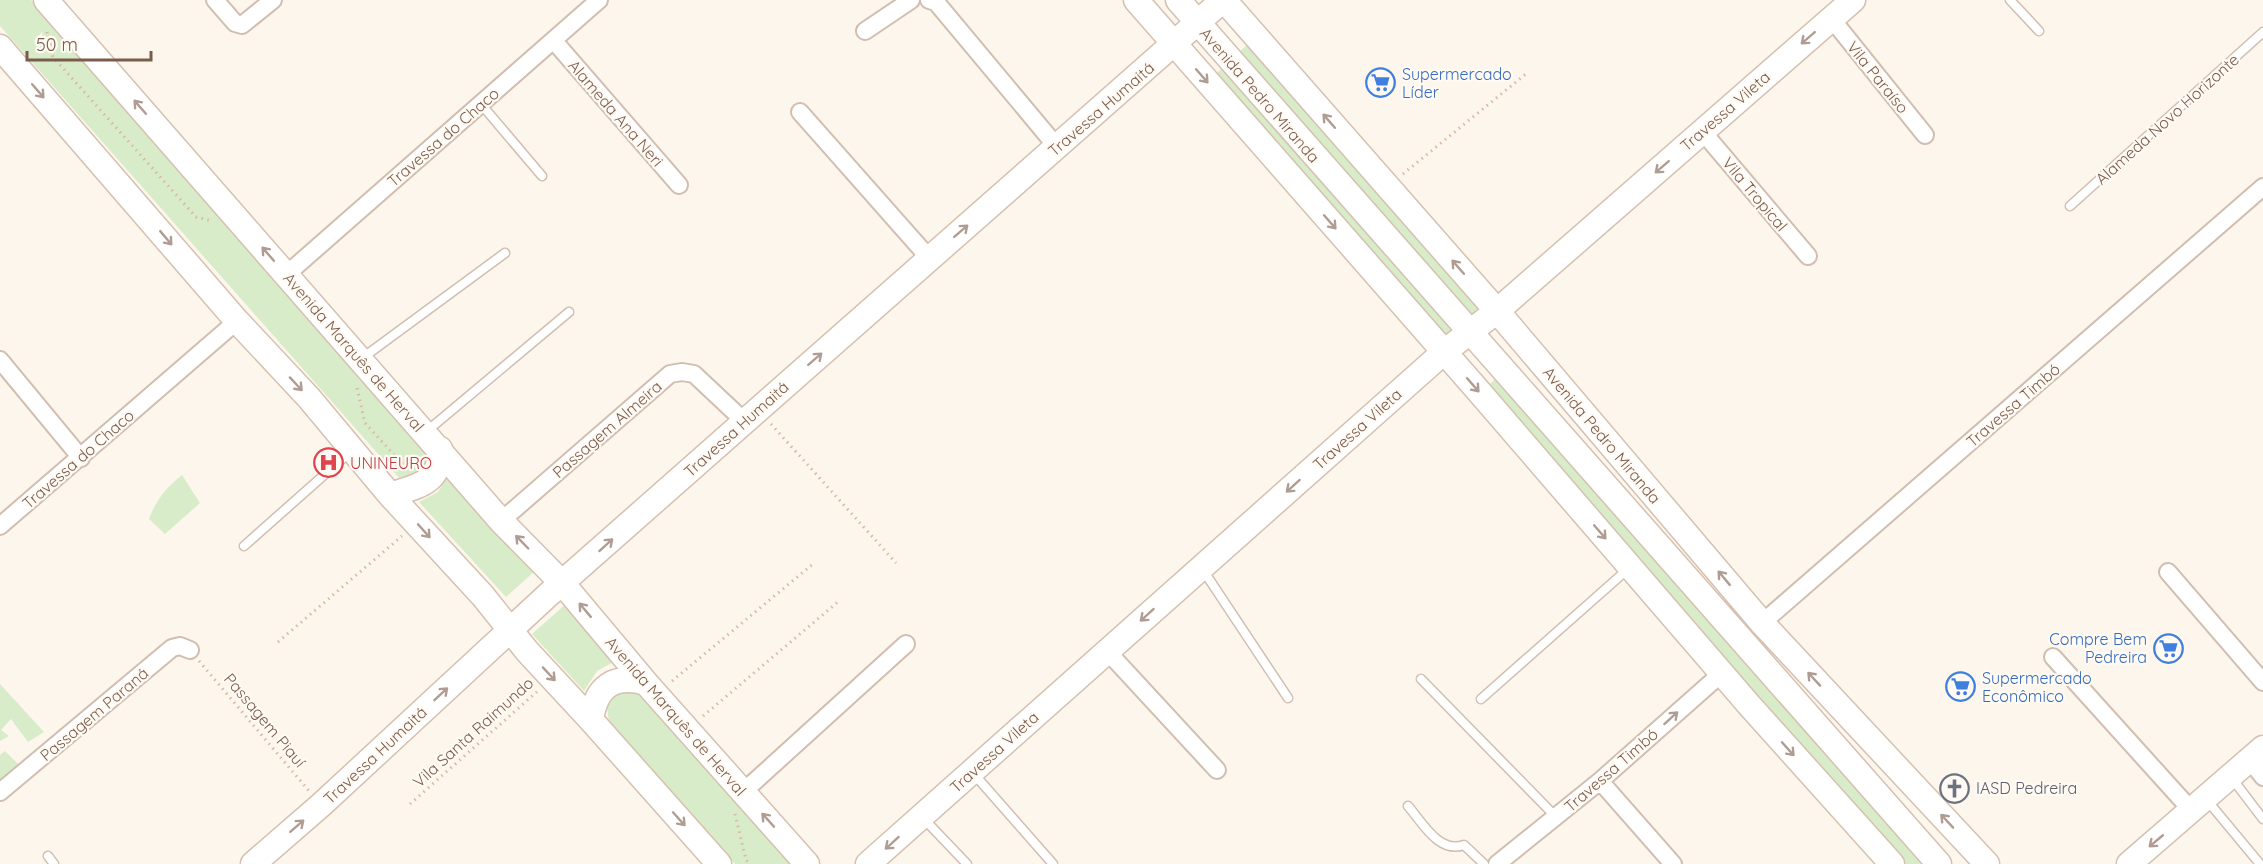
<svg xmlns="http://www.w3.org/2000/svg" width="2263" height="864" font-family="Quicksand,sans-serif">
<style>
.green{fill:#d8ecc9}
.lines{fill:none;stroke-linecap:round;stroke-linejoin:round}
.lane-casing{stroke:#d1beb0;stroke-width:11}
.street-casing{stroke:#d1beb0;stroke-width:20}
.secondary-casing{stroke:#d6c0b0;stroke-width:27}
.path{stroke:#d9b8a5;stroke-width:3;stroke-dasharray:1.5 4.5;stroke-linecap:butt}
.lane{stroke:#fff;stroke-width:8}
.street{stroke:#fff;stroke-width:16}
.secondary{stroke:#fff;stroke-width:24}
.oneway{stroke:#af9d94}
.labels{text-anchor:middle;stroke-width:4.5;stroke-linejoin:round;paint-order:stroke}
.shop-label{font-size:16px;fill:#366cbe;stroke:#fffaf3;text-anchor:start}
.street-label{font-size:16px;fill:#7a5c4d;stroke:#fffaf3}
.health-label{font-size:16px;fill:#be3a42;stroke:#fffaf3;text-anchor:start}
.worship-label{font-size:16px;fill:#5b616d;stroke:#fffaf3;text-anchor:start}
</style>
<rect width="100%" height="100%" fill="#fdf6ec"/>
<path class="green" d="M0,0H31L430,452L421,472L401,480L0,26Z
M1251,41L1483,303L1467,319L1235,56Z
M1226,64L1461,330L1447,340L1216,74Z
M1500,374L1933,864H1903L1486,388Z
M450,472L535,571L506,597L419,502L438,492Z
M182,475L200,503L165,534L149,519C156,500 166,488 182,475Z
M567,603L615,661L597,671L584,691L532,634Z
M0,684L44,732L28,742L11,719L1,730L9,736L0,741Z
M640,690L794,864H735L609,722L607,707L618,692Z
M5,751L22,768L2,780L0,779V755Z"/>
<g class="lines">
<defs>
<path id="lane" d="M2010,0L2039,31
M481,104L542,176
M2070,206L2263,32
M361,359L505,253
M427,431L569,312
M244,546L350,452
M1203,570L1288,698
M1421,679L1556,817
M1481,699L1628,569
M974,774L1053,864
M2231,777L2263,819
M2206,799L2260,864
M1408,806C1422,822 1439,854 1464,845L1484,864
M924,819L967,864
M48,856L54,864"/>
<path id="street" d="M215,0L235,23L242,25L273,0
M929,0L936,2L1057,147
M1831,18L1925,135
M865,31L911,0
M554,41L679,185
M800,112L930,259
M1702,131L1808,256
M287,274L599,0
M0,360L81,458
M501,521L670,374L682,372L694,374L744,421
M0,526L237,321
M2168,572L2263,682
M1762,623L2263,187
M1107,651L1217,770
M2053,657L2192,811
M2250,760L2263,777
M1600,781L1673,864
M0,792L172,648L180,646L190,650
M743,792L906,644
M1497,864L1600,781L1722,673"/>
<path id="secondary" d="M46,0L501,521L563,584L646,683L807,864
M1136,0L1475,387L1750,706L1892,864
M1178,0L1939,864
M1224,0L1497,311L1762,623L1987,864
M0,47L237,321L309,398L390,495L483,596L527,651L591,720L719,864
M390,495C417,486 441,484 440,449
M591,720C596,686 614,674 646,683
M253,864L321,805L548,595L1223,0
M868,864L1444,352L1497,311L1853,0
M2129,864L2263,748"/>
</defs>
<use href="#lane" class="lane-casing"/>
<use href="#street" class="street-casing"/>
<use href="#secondary" class="secondary-casing"/>
<path class="path" d="M47,32L53,57L196,217L213,221
M1403,174L1527,73
M357,388L365,423L407,469
M771,424L896,563
M278,642L402,536
M199,661L309,791
M672,681L813,564
M703,716L839,601
M410,804L539,690
M735,814L746,860L750,864"/>
<use href="#lane" class="lane"/>
<use href="#street" class="street"/>
<use href="#secondary" class="secondary"/>
</g>
<defs><path id="oneway-shaft" d="M-6 0H5M1.5-3L5.5 0L1.5 3" fill="none" stroke-width="1.6" stroke-linecap="round" stroke-linejoin="round" transform="scale(1.5)"/></defs>
<g class="oneway">
<use href="#oneway-shaft" transform="translate(1808 38) rotate(139)"/>
<use href="#oneway-shaft" transform="translate(1202 76) rotate(49)"/>
<use href="#oneway-shaft" transform="translate(38 91) rotate(49)"/>
<use href="#oneway-shaft" transform="translate(140 107) rotate(-131)"/>
<use href="#oneway-shaft" transform="translate(1329 121) rotate(-131)"/>
<use href="#oneway-shaft" transform="translate(1662 167) rotate(139)"/>
<use href="#oneway-shaft" transform="translate(1330 222) rotate(49)"/>
<use href="#oneway-shaft" transform="translate(961 231) rotate(-41)"/>
<use href="#oneway-shaft" transform="translate(166 238) rotate(50)"/>
<use href="#oneway-shaft" transform="translate(268 254) rotate(-131)"/>
<use href="#oneway-shaft" transform="translate(1458 267) rotate(-131)"/>
<use href="#oneway-shaft" transform="translate(815 359) rotate(-41)"/>
<use href="#oneway-shaft" transform="translate(296 384) rotate(47)"/>
<use href="#oneway-shaft" transform="translate(1473 385) rotate(49)"/>
<use href="#oneway-shaft" transform="translate(1293 486) rotate(138)"/>
<use href="#oneway-shaft" transform="translate(424 531) rotate(48)"/>
<use href="#oneway-shaft" transform="translate(1600 532) rotate(49)"/>
<use href="#oneway-shaft" transform="translate(522 542) rotate(-134)"/>
<use href="#oneway-shaft" transform="translate(606 545) rotate(-42)"/>
<use href="#oneway-shaft" transform="translate(1724 578) rotate(-130)"/>
<use href="#oneway-shaft" transform="translate(585 610) rotate(-130)"/>
<use href="#oneway-shaft" transform="translate(1147 615) rotate(138)"/>
<use href="#oneway-shaft" transform="translate(549 674) rotate(47)"/>
<use href="#oneway-shaft" transform="translate(1814 679) rotate(-133)"/>
<use href="#oneway-shaft" transform="translate(441 694) rotate(-43)"/>
<use href="#oneway-shaft" transform="translate(1671 718) rotate(-42)"/>
<use href="#oneway-shaft" transform="translate(1788 749) rotate(48)"/>
<use href="#oneway-shaft" transform="translate(679 819) rotate(48)"/>
<use href="#oneway-shaft" transform="translate(768 820) rotate(-132)"/>
<use href="#oneway-shaft" transform="translate(1947 821) rotate(-133)"/>
<use href="#oneway-shaft" transform="translate(297 826) rotate(-41)"/>
<use href="#oneway-shaft" transform="translate(2156 841) rotate(140)"/>
<use href="#oneway-shaft" transform="translate(892 843) rotate(138)"/>
</g>
<defs>
<symbol id="supermarket-ring" viewBox="-11 -11 22 22"><circle r="9.5" fill="#fffaf3" stroke="#3f7fe0" stroke-width="1.5"/><path d="M-6-5.5h2.5l.6 2H6L4.5 2H-2.5L-4.4-4H-6ZM-1.5 3.2a1.3 1.3 0 1 0 .1 0ZM3 3.2a1.3 1.3 0 1 0 .1 0Z" fill="#3f7fe0"/></symbol>
<symbol id="hospital-ring" viewBox="-11 -11 22 22"><circle r="9.5" fill="#fffaf3" stroke="#e0444e" stroke-width="1.5"/><path d="M-5-5h3v3.5h4V-5h3V5h-3V1.5h-4V5h-3Z" fill="#e0444e"/></symbol>
<symbol id="church-ring" viewBox="-11 -11 22 22"><circle r="9.5" fill="#fffaf3" stroke="#6b7280" stroke-width="1.5"/><path d="M-1.2-6h2.4v3.5h3.3v2.4h-3.3V6h-2.4V-.1h-3.3v-2.4h3.3Z" fill="#6b7280"/></symbol>
</defs>
<g fill-rule="evenodd">
<use href="#supermarket-ring" x="1364" y="66" width="33" height="33"/>
<use href="#hospital-ring" x="312" y="446" width="33" height="33"/>
<use href="#supermarket-ring" x="2152" y="632" width="33" height="33"/>
<use href="#supermarket-ring" x="1944" y="670" width="33" height="33"/>
<use href="#church-ring" x="1938" y="772" width="33" height="33"/>
</g>
<g class="labels">
<g class="shop-label">
<text x="1402" y="80">Supermercado<tspan x="1402" dy="18">Líder</tspan></text>
<text x="2147" y="645" text-anchor="end">Compre Bem<tspan x="2147" dy="18">Pedreira</tspan></text>
<text x="1982" y="684">Supermercado<tspan x="1982" dy="18">Econômico</tspan></text>
</g>
<g class="street-label">
<text transform="translate(1878 77) rotate(51)" y="6">Vila Paraíso</text>
<text transform="translate(1260 95) rotate(49)" y="6">Avenida Pedro Miranda</text>
<text transform="translate(1101 109) rotate(-41)" y="6">Travessa Humaitá</text>
<text transform="translate(1725 111) rotate(-41)" y="6">Travessa Vileta</text>
<text transform="translate(616 113) rotate(49)" y="6">Alameda Ana Neri</text>
<text transform="translate(2167 119) rotate(-42)" y="6">Alameda Novo Horizonte</text>
<text transform="translate(443 137) rotate(-41)" y="6">Travessa do Chaco</text>
<text transform="translate(1755 194) rotate(50)" y="6">Vila Tropical</text>
<text transform="translate(354 352) rotate(49)" y="6">Avenida Marquês de Herval</text>
<text transform="translate(2013 405) rotate(-41)" y="6">Travessa Timbó</text>
<text transform="translate(607 429) rotate(-41)" y="6">Passagem Almeira</text>
<text transform="translate(736 429) rotate(-42)" y="6">Travessa Humaitá</text>
<text transform="translate(1357 429) rotate(-42)" y="6">Travessa Vileta</text>
<text transform="translate(1602 435) rotate(50)" y="6">Avenida Pedro Miranda</text>
<text transform="translate(78 459) rotate(-41)" y="6">Travessa do Chaco</text>
<text transform="translate(94 714) rotate(-40)" y="6">Passagem Paraná</text>
<text transform="translate(676 716) rotate(49)" y="6">Avenida Marquês de Herval</text>
<text transform="translate(265 720) rotate(50)" y="6">Passagem Piauí</text>
<text transform="translate(473 732) rotate(-42)" y="6">Vila Santa Raimundo</text>
<text transform="translate(994 752) rotate(-42)" y="6">Travessa Vileta</text>
<text transform="translate(375 755) rotate(-43)" y="6">Travessa Humaitá</text>
<text transform="translate(1611 770) rotate(-41)" y="6">Travessa Timbó</text>
</g>
<g class="health-label">
<text x="350" y="469">UNINEURO</text>
</g>
<g class="worship-label">
<text x="1976" y="794">IASD Pedreira</text>
</g>
</g>
<path d="M27 51v9h124v-9" fill="none" stroke="#7a5c4d" stroke-width="3"/>
<text x="36" y="51" font-size="18" fill="#7a5c4d" stroke="#fffaf3" stroke-width="4.5" paint-order="stroke">50 m</text>
</svg>
